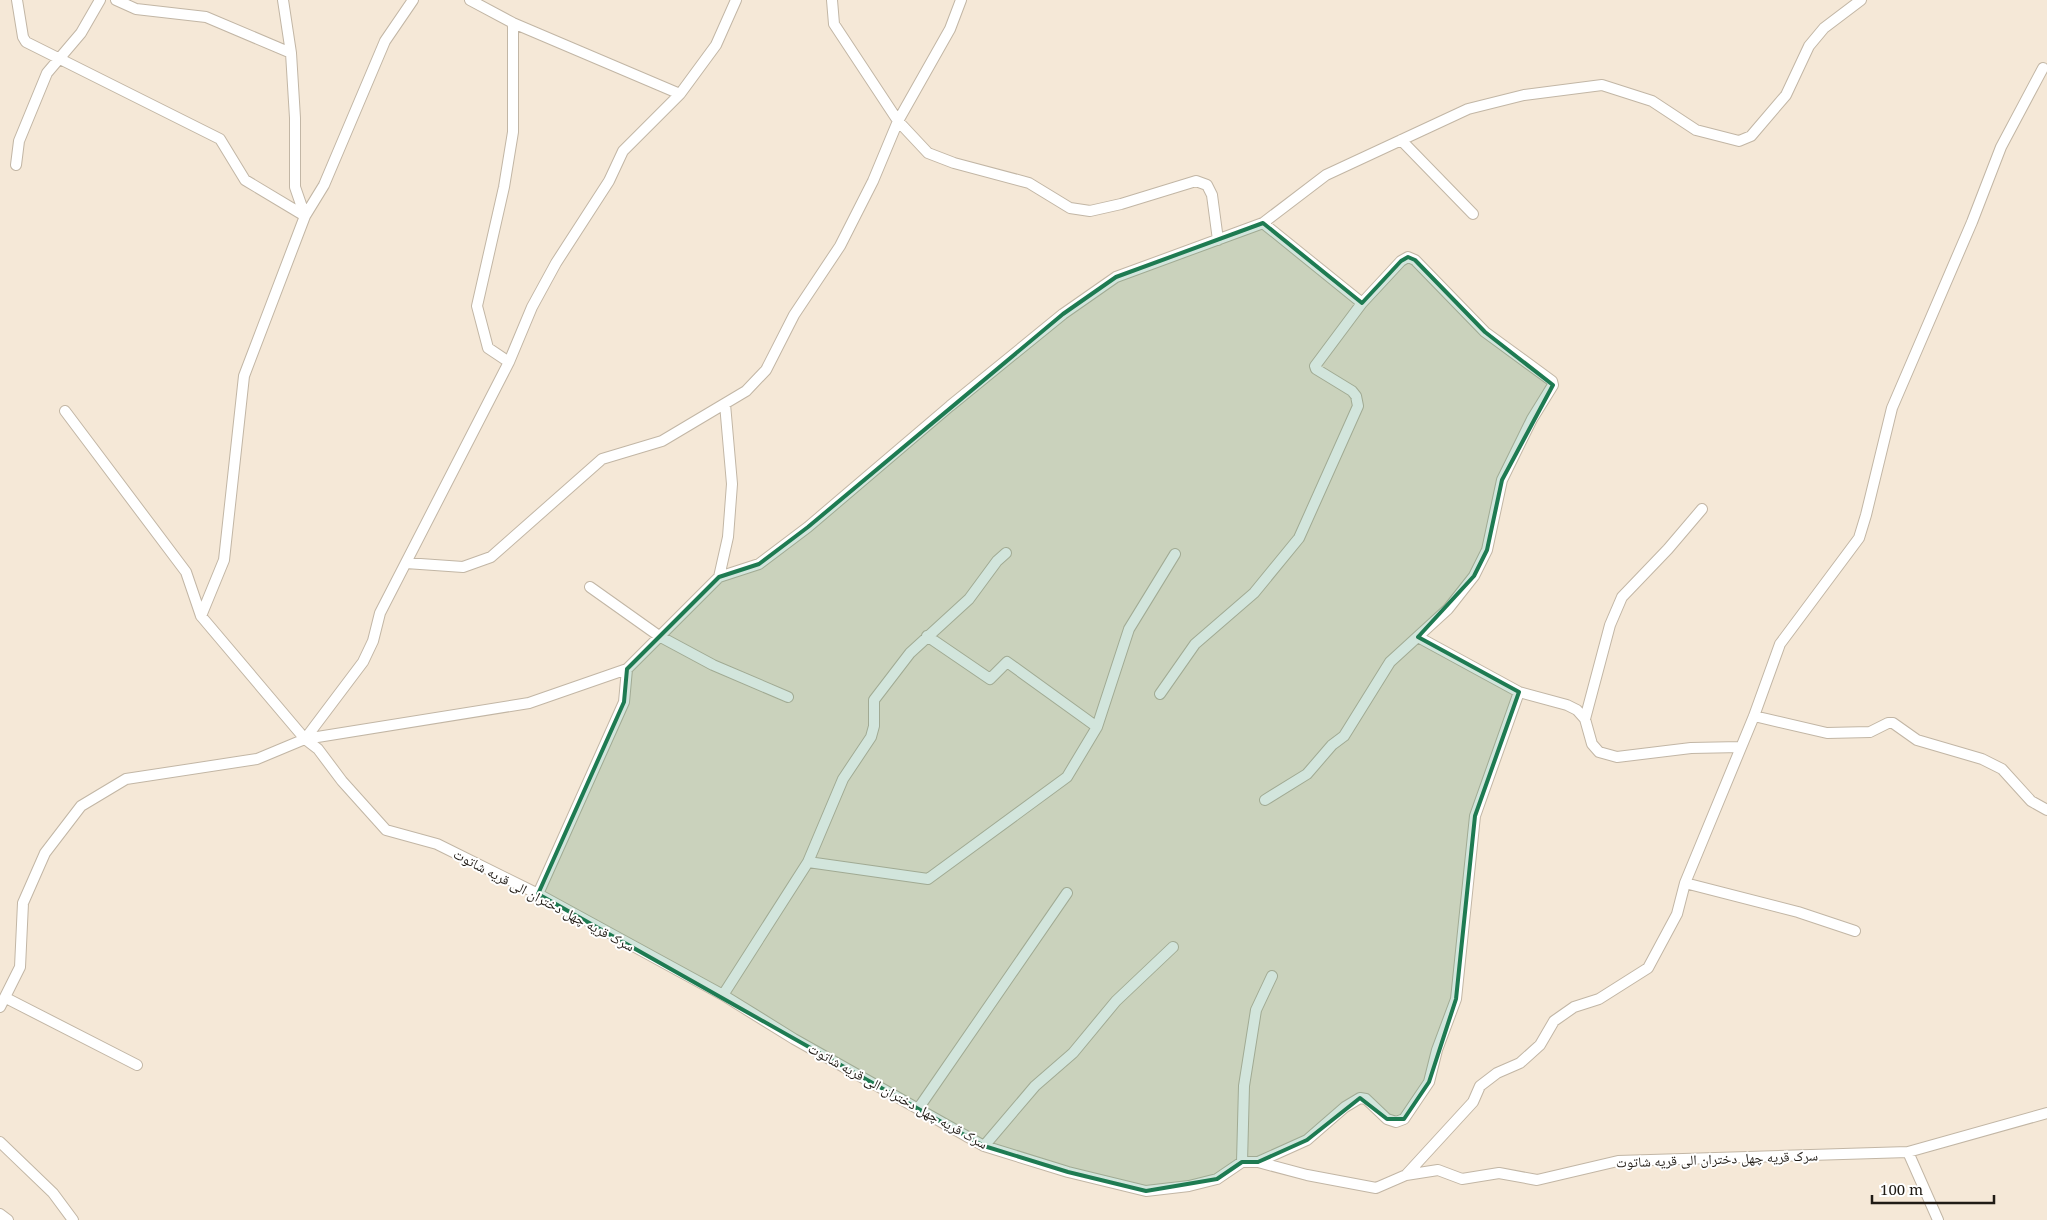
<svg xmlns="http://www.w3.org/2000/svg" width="2047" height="1220" font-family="'Noto Serif','Noto Naskh Arabic',serif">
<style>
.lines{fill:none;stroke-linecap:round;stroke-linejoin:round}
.minor-casing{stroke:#c2b6a5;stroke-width:12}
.minor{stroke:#fff;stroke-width:10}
.marked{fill:#1e7b52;fill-opacity:0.2;stroke:#1e7b52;stroke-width:4;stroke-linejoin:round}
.labels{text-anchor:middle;stroke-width:4;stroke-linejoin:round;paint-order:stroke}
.street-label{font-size:14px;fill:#201b15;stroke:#fff}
</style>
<rect width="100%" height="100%" fill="#f5e8d7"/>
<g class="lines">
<defs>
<path id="minor" d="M17,0L23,37L26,42L220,139L245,180L305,216
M116,0L136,9L206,17L291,53
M283,0L291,53L295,118V187L305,216
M470,0L513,23L680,94
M832,0L834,24L898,121L928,153L954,163L1029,183L1070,208L1090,211L1121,204L1196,181L1207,185L1212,195L1218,240
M1401,140L1473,214
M16,165L19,141L47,73L81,33L100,0
M1263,223L1362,303
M509,362L488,348L477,306L504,187L513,132V23
M65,411L186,572L201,616L305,739
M406,563L463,567L491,557L602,459L662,441L746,391L766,370L794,315L840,246L873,181L898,121L950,29L961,0
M719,577L728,537L732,484L725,404
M590,587L659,636L713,665L788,697
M201,616L224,560L244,376L305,216L324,185L385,41L413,0
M927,636L990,679L1007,662L1097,727
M1418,637L1519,692L1567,705L1577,710L1585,719L1592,744L1599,752L1617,757L1691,748L1741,747
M1160,694L1195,644L1254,593L1299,538L1358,406L1356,396L1352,391L1316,369L1315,366L1362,303L1401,261L1408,257L1415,260L1485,332L1552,381L1553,385L1532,419L1502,480L1487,550L1474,576L1448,609L1390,662L1344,736L1332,745L1307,774L1265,800
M1754,716L1827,733L1870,732L1888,723H1893L1917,740L1982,759L2002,769L2031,801L2047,810
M1585,719L1610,625L1622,597L1668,549L1702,509
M305,739L529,703L627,669L719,577L759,564L808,527L950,406L1063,314L1116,277L1263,223L1326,175L1468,109L1524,95L1602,85L1652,101L1696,130L1739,141L1751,136L1786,95L1809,46L1824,28L1861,0
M305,739L363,662L373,641L380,613L509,362L532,307L556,263L609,181L623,151L680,94L716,45L736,0
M808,862L928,879L1067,777L1097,727L1129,629L1175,554
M1685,883L1798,912L1855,931
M538,894L624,702L627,669
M723,995L808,862L843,779L871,737L874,726V700L910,653L969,599L997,561L1006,553
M6,998L137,1065
M0,1007L20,967L23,903L45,853L81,806L126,779L257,759L305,739L318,749L342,781L386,830L437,844L538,894L723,995L794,1039L984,1146L1068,1172L1146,1191L1189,1186L1217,1179L1242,1162H1258L1307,1175L1376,1188L1406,1175L1438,1170L1462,1179L1499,1173L1537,1180L1618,1161L1908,1152L2047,1113
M918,1109L1067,893
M0,1142L53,1193L73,1220
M984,1146L1035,1086L1073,1053L1116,1001L1173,947
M1908,1152L1938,1220
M1242,1162L1244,1086L1256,1010L1272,976
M1258,1162L1307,1140L1345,1107L1360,1098L1366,1099L1387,1119L1396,1122L1404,1119L1429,1082L1437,1050L1456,999L1475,816L1519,692
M1406,1175L1473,1102L1480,1086L1497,1073L1520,1063L1540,1045L1554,1021L1574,1007L1599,999L1648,968L1677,914L1685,883L1754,716L1780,644L1859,538L1866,515L1892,408L1972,222L2001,147L2043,68
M0,1214L8,1220"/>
</defs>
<use href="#minor" class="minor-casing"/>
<use href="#minor" class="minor"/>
</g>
<path class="marked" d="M1263,223L1362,303L1401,261L1408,257L1415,260L1485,332L1553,385L1502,480L1487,550L1474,576L1418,637L1519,692L1475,816L1456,999L1429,1082L1404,1119H1387L1360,1098L1307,1140L1258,1162H1242L1217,1179L1146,1191L1068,1172L984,1146L538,894L624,702L627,669L719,577L759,564L808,527L1063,314L1116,277Z"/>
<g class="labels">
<g class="street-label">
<text transform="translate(544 900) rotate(28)" y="5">سرک قریه چهل دختران الی قریه شاتوت</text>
<text transform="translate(898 1096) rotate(29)" y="5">سرک قریه چهل دختران الی قریه شاتوت</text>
<text transform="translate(1717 1159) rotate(-2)" y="5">سرک قریه چهل دختران الی قریه شاتوت</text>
</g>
</g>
<path d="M1872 1195v8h122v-8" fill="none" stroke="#201b15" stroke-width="2.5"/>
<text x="1880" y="1195" font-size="15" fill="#201b15" stroke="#ffffff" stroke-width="4" paint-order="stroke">100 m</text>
</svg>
